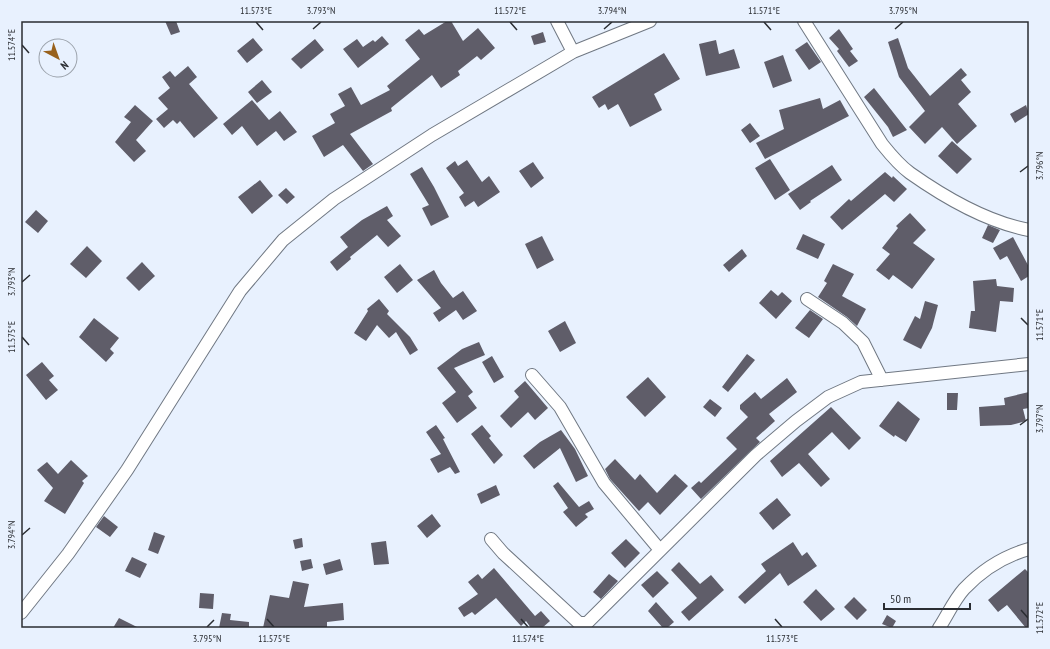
<svg xmlns="http://www.w3.org/2000/svg" width="1050" height="649" font-family="'PT Sans Narrow',sans-serif">
<style>
.building{fill:#5f5d69}
.lines{fill:none;stroke-linecap:round;stroke-linejoin:round}
.minor-casing{stroke:#707883;stroke-width:14}
.minor{stroke:#fff;stroke-width:12}
.ticks{fill:none;stroke:#2a2d32;stroke-width:1.5}
.neatline{fill:none;stroke:#2a2d32;stroke-width:1.5}
.ticks-label{font-size:10px;text-anchor:middle;fill:#2a2d32}
</style>
<rect width="100%" height="100%" fill="#e8f1fe"/>
<path class="building" d="M165,21H176L180,32L171,35Z
M447,21H451L463,41L478,28L495,48L481,60L477,56L458,71L460,75L441,88L432,75L391,108L392,111L350,134L373,164L363,171L343,145L324,157L312,136L335,123L330,114L345,106L338,94L351,87L361,105L390,90L387,86L420,59L405,40L419,29L424,35Z
M839,29L853,49L850,51L858,61L849,67L837,51L839,49L829,38Z
M543,32L546,42L534,45L531,36Z
M382,36L389,44L358,68L343,49L357,39L363,47L373,40L375,42Z
M253,38L263,50L247,63L237,51Z
M898,38L908,68L930,96L961,68L967,75L961,80L971,92L958,104L977,126L957,144L942,127L925,144L909,127L925,111L899,77L888,42Z
M315,39L324,50L301,69L291,59Z
M716,40L719,54L734,49L740,68L706,76L699,44Z
M807,42L821,62L809,70L795,50Z
M664,53L680,79L654,94L662,110L630,127L618,104L608,110L605,104L599,108L592,97Z
M783,55L792,81L773,88L764,62Z
M188,66L197,77L189,84L218,118L194,138L180,121L177,124L173,120L164,128L156,119L168,109L158,98L170,88L162,77L170,71L175,77Z
M262,80L272,92L257,103L248,92Z
M874,88L907,130L893,137L888,127L864,97Z
M820,98L823,109L840,100L849,116L765,159L756,143L784,129L779,110Z
M252,100L269,120L280,111L297,132L284,141L276,131L257,146L242,126L232,135L223,124Z
M135,105L153,121L136,140L146,151L134,162L115,142L131,122L124,117Z
M1026,105L1029,114L1015,123L1010,114Z
M750,123L760,136L750,143L741,130Z
M952,141L972,159L957,174L938,156Z
M770,159L790,190L775,200L755,168Z
M467,160L482,182L489,176L500,192L478,207L474,201L465,207L459,197L464,193L446,168L455,161L458,166Z
M533,162L544,178L531,188L519,171Z
M832,165L842,180L810,201L811,202L800,210L788,194Z
M422,167L434,187L449,217L431,226L422,208L429,205L410,174Z
M885,172L892,178L893,176L907,189L894,202L885,194L842,230L830,217L849,199L851,201Z
M260,180L273,196L252,214L238,197Z
M286,188L295,197L287,204L278,195Z
M387,206L393,216L387,220L401,236L388,247L377,235L350,257L351,259L337,271L330,262L348,247L340,237L362,220Z
M36,210L48,221L38,233L25,222Z
M910,213L926,230L913,243L935,259L912,289L893,275L889,280L876,270L890,254L882,248L898,228L896,226Z
M988,225L1000,230L993,243L982,238Z
M803,234L825,244L818,259L796,249Z
M542,236L554,260L537,269L525,244Z
M1013,237L1029,267V276L1021,281L1007,256L1000,260L993,248Z
M87,246L102,261L86,278L70,264Z
M742,249L747,256L729,272L723,265Z
M142,262L155,276L139,291L126,278Z
M400,264L413,280L397,293L384,277Z
M833,264L854,274L842,296L866,309L857,326L847,317L818,297L827,283L824,281Z
M434,270L441,283L453,298L463,291L477,311L463,320L456,310L439,322L433,313L441,308L417,280Z
M996,279L997,286L1014,288L1013,302L1000,301L996,332L969,328L971,311H975L973,281Z
M771,290L778,296L782,292L792,301L776,319L759,303Z
M379,299L389,311L387,314L410,337L418,350L410,355L396,332L389,338L377,325L366,341L354,333L368,311L367,309Z
M925,301L938,305L932,328L921,349L903,340L915,316L920,319Z
M810,310L823,319L809,338L795,328Z
M94,318L119,338L110,349L114,353L106,362L79,337Z
M565,321L576,343L560,352L548,331Z
M479,342L485,355L454,368L473,392L468,396L477,408L457,423L442,403L456,392L437,368L462,349Z
M747,354L755,360L728,392L722,387Z
M492,356L504,377L494,383L482,362Z
M42,362L54,376L49,380L58,390L46,400L26,375Z
M648,377L666,397L645,417L626,397Z
M787,378L797,392L769,414L775,421L756,438L760,442L701,499L691,488L699,481L701,483L737,449L726,438L748,417L740,409V405L755,392L761,399Z
M525,381L548,408L535,420L528,412L511,428L500,416L519,397L514,391Z
M1029,392V408L1023,409L1026,421L1011,425L980,426L979,407L1005,405L1004,398Z
M947,393H958L957,410H947Z
M710,399L722,408L715,417L703,407Z
M898,401L920,419L906,442L895,435L894,437L879,426Z
M831,407L861,438L849,450L832,432L808,454L830,479L821,487L799,463L782,477L770,461Z
M436,425L445,438L443,439L460,472L455,474L450,467L438,473L430,459L441,454L426,432Z
M482,425L491,436L489,438L503,455L494,464L471,434Z
M561,430L575,449L588,476L576,482L560,448L534,469L523,456L540,442Z
M615,459L635,480L640,474L657,493L675,474L688,486L660,515L648,502L639,511L610,479L605,469Z
M71,460L88,476L82,481L84,483L65,514L44,501L53,488L37,470L47,462L58,474Z
M558,482L579,507L589,501L594,509L585,514L588,517L576,527L563,512L568,508L553,486Z
M496,485L500,495L481,504L477,494Z
M777,498L791,515L773,530L759,513Z
M432,514L441,526L427,538L417,526Z
M104,516L118,527L110,537L96,527Z
M154,532L165,536L158,554L148,550Z
M302,538L303,547L295,549L293,540Z
M626,539L640,553L625,568L611,553Z
M386,541L389,564L374,565L371,543Z
M793,542L802,556L807,552L817,566L788,586L780,573L745,604L738,597L766,571L761,564Z
M132,557L147,564L140,578L125,571Z
M311,559L313,568L302,571L300,561Z
M340,559L343,570L326,575L323,564Z
M679,562L700,584L711,575L724,590L689,621L681,612L697,598L671,570Z
M494,568L535,616L541,611L550,621L542,628H531L526,621L521,626L496,598L475,615L472,612L464,617L458,608L478,594L468,582L478,574L482,579Z
M1025,569L1029,573V628H1026L1007,605L998,612L988,600Z
M657,571L669,583L653,598L641,585Z
M609,574L618,581L601,599L593,592Z
M293,581L309,584L304,607L343,603L344,620L327,622V628H263L270,595L289,598Z
M816,589L835,609L821,621L803,602Z
M200,593L214,594L213,609L199,608Z
M854,597L867,610L857,620L844,607Z
M656,602L674,622L667,628H663L648,611Z
M222,613L231,614L230,620L249,622V628H219Z
M887,615L896,621L892,628L882,624Z
M119,618L139,628H113Z"/>
<g class="lines">
<defs>
<path id="minor" d="M557,21L573,52
M804,21L882,144C890,154 899,165 910,173C944,197 987,222 1029,230
M807,299L843,323L863,342L882,380
M532,375L560,407L604,483L660,550
M491,539L503,553L579,623H587L756,455L796,421L828,397L861,382L1029,364
M21,613L68,554L127,470L240,291L283,240L334,199L432,135L573,52L650,21
M939,628C947,616 954,600 964,589C982,570 1004,556 1029,549"/>
</defs>
<use href="#minor" class="minor-casing"/>
<use href="#minor" class="minor"/>
</g>
<path class="ticks" d="M256,22L263,30M510,22L517,30M764,22L771,30M313,29L321,22M604,29L612,22M895,29L903,22M22,45L29,53M1020,172L1028,166M22,282L30,275M1021,318L1028,325M22,337L29,345M1020,425L1028,419M22,535L30,528M1021,610L1028,618M267,619L274,627M521,619L528,627M775,619L782,627M207,627L214,620"/>
<rect width="1050" height="649" fill="none" stroke="#e8f1fe" stroke-width="44"/>
<g transform="translate(58 58) rotate(139)"><circle r="19" fill="#e8f1fe" stroke="#9ca3ac"/>
<path d="M0-3L7 15L0 10L-7 15Z" fill="#98611c"/>
<text y="-6" font-size="11" font-weight="bold" text-anchor="middle" fill="#2a2d32">N</text>
</g>
<path d="M884 603v6h86v-6" fill="none" stroke="#2a2d32" stroke-width="2"/>
<text x="890" y="603" font-size="12" fill="#2a2d32" stroke="#e8f1fe" stroke-width="3" paint-order="stroke">50 m</text>
<rect x="22" y="22" width="1006" height="605" class="neatline"/>
<g class="ticks-label">
<text x="256" y="14">11.573°E</text>
<text x="321" y="14">3.793°N</text>
<text x="510" y="14">11.572°E</text>
<text x="612" y="14">3.794°N</text>
<text x="764" y="14">11.571°E</text>
<text x="903" y="14">3.795°N</text>
<text transform="translate(11 45) rotate(-90)" y="4">11.574°E</text>
<text transform="translate(1039 166) rotate(-90)" y="4">3.796°N</text>
<text transform="translate(11 282) rotate(-90)" y="4">3.793°N</text>
<text transform="translate(1039 325) rotate(-90)" y="4">11.571°E</text>
<text transform="translate(11 337) rotate(-90)" y="4">11.575°E</text>
<text transform="translate(1039 419) rotate(-90)" y="4">3.797°N</text>
<text transform="translate(11 535) rotate(-90)" y="4">3.794°N</text>
<text transform="translate(1039 618) rotate(-90)" y="4">11.572°E</text>
<text x="207" y="642">3.795°N</text>
<text x="274" y="642">11.575°E</text>
<text x="528" y="642">11.574°E</text>
<text x="782" y="642">11.573°E</text>
</g>
</svg>
